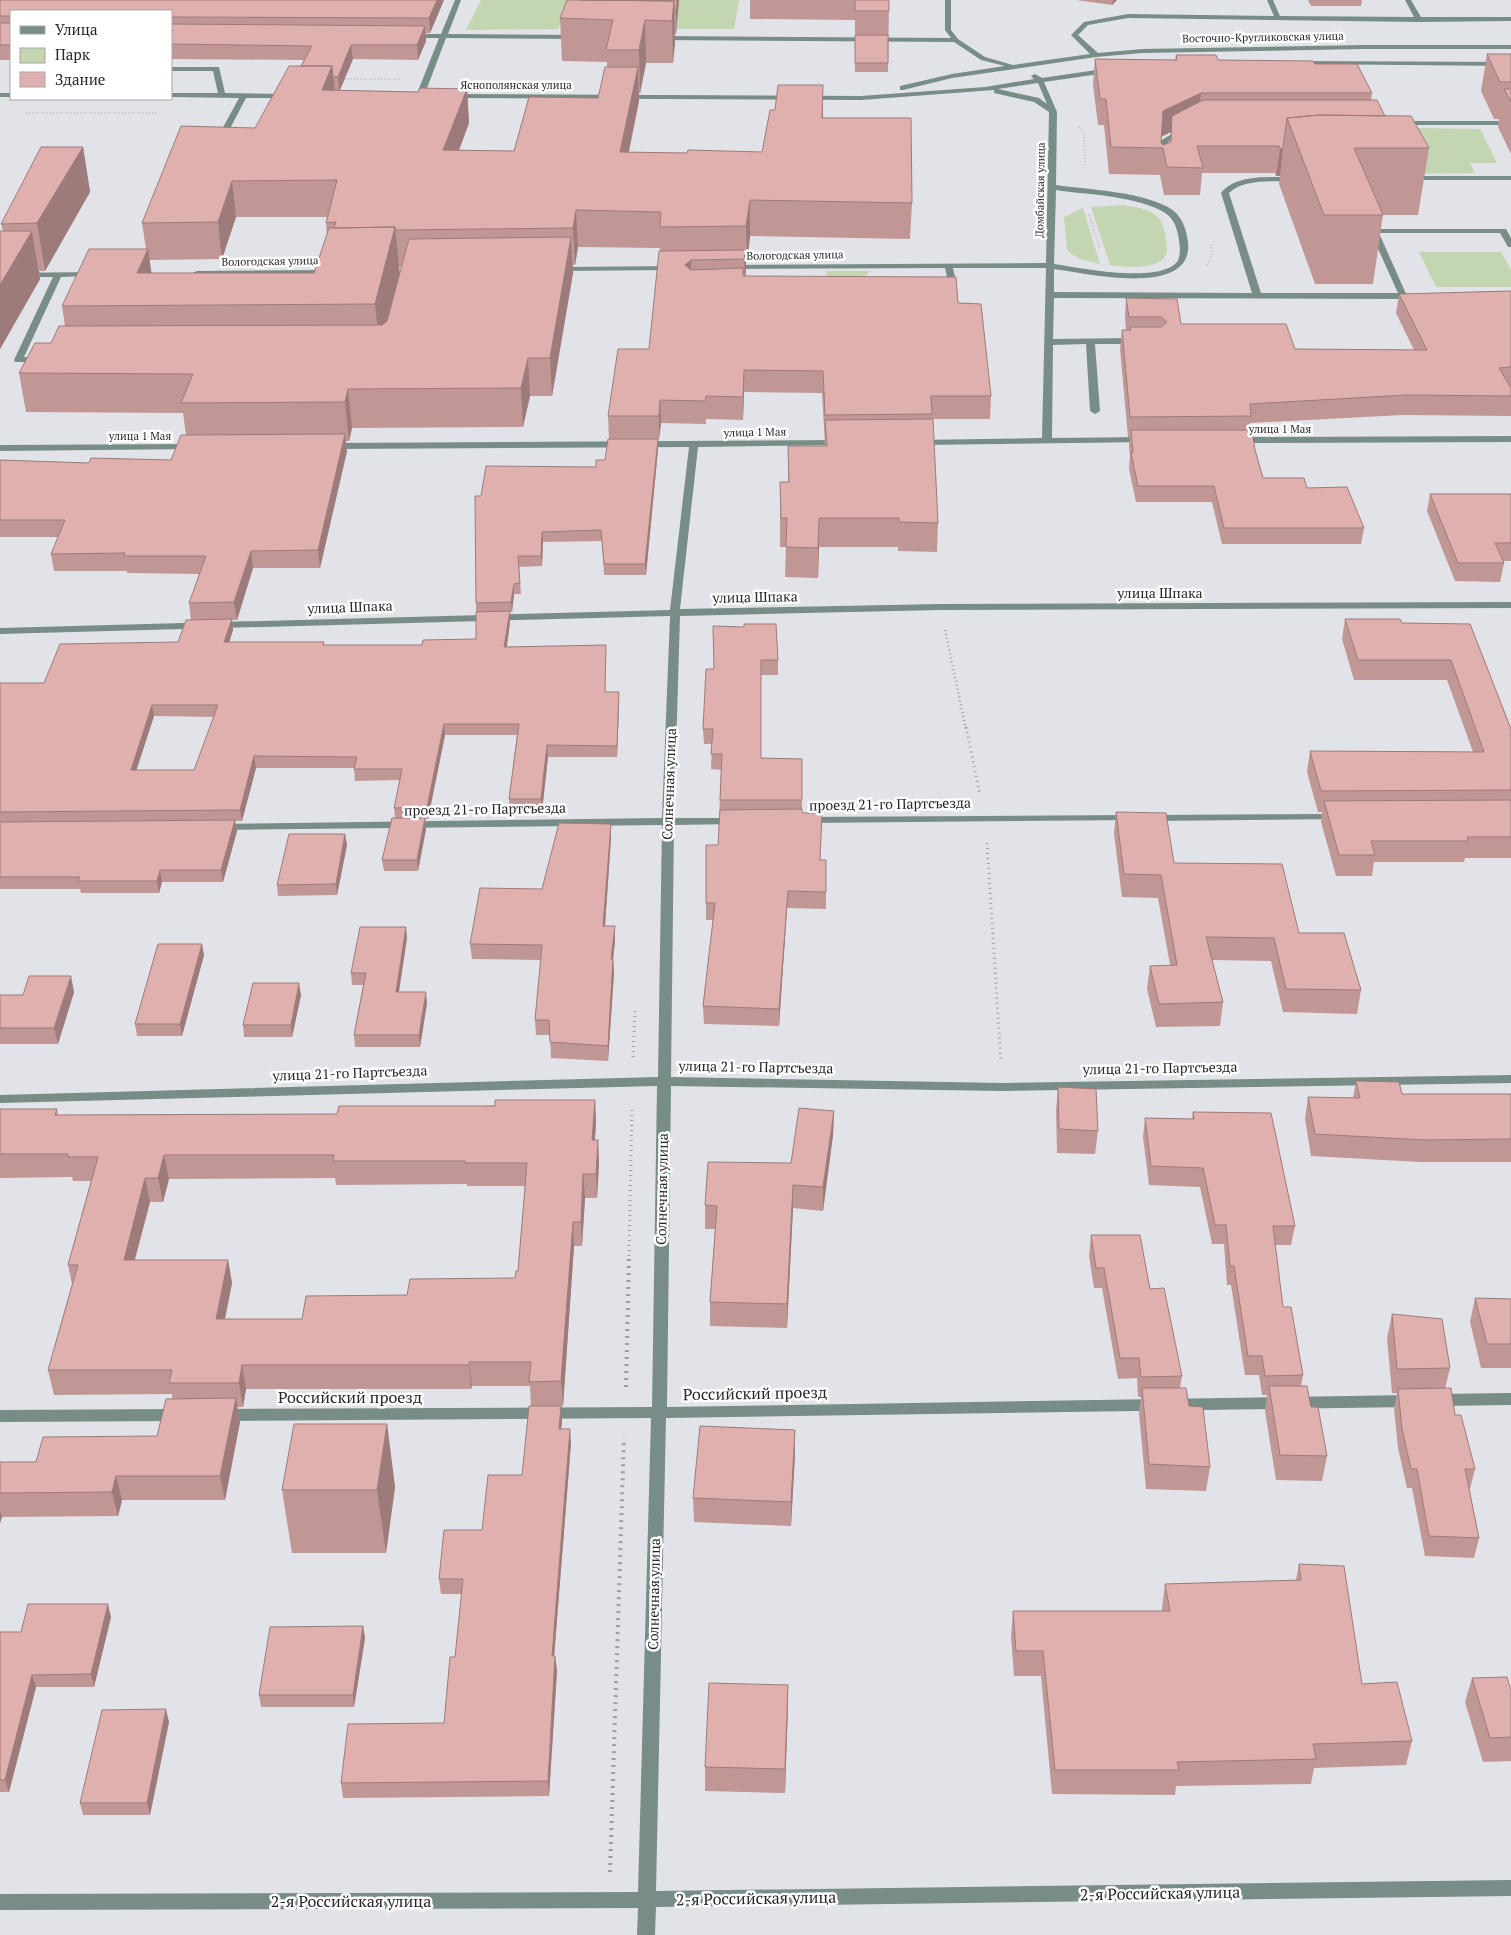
<svg xmlns="http://www.w3.org/2000/svg" width="1511" height="1935" font-family="'PT Serif',serif">
<style>
.green{fill:#c4d5b1}
.lines{fill:none;stroke-linecap:round;stroke-linejoin:round}
.path-far3{stroke:#9e9ea2;stroke-width:2;stroke-dasharray:0.5 2.5;stroke-linecap:butt}
.path-far2{stroke:#9e9ea2;stroke-width:2.5;stroke-dasharray:1 3;stroke-linecap:butt}
.path-far1{stroke:#9e9ea2;stroke-width:3;stroke-dasharray:1 4;stroke-linecap:butt}
.path{stroke:#9e9ea2;stroke-width:4;stroke-dasharray:2 5;stroke-linecap:butt}
.minor{fill:#788d87;fill-rule:evenodd}
.wall{fill:#c19796;fill-rule:evenodd}
.shaded-wall{fill:#9d7b7a}
.building{fill:#e0b0af;stroke:#9d7b7a;fill-rule:evenodd}
.labels{text-anchor:middle;stroke-width:5;stroke-linejoin:round;paint-order:stroke}
.far-street-label{font-size:11px;fill:#262628;stroke:#fff}
.street-label{font-size:14px;fill:#262628;stroke:#fff}
.near-street-label{font-size:16px;fill:#262628;stroke:#fff}
</style>
<rect width="100%" height="100%" fill="#e2e3e8"/>
<path class="green" d="M481,0H569L558,29L466,30Z
M659,0H739L734,29H651Z
M1349,127L1480,129L1497,163H1470L1475,173L1401,174Z
M1124,205C1150,210 1163,211 1166,240C1167,247 1168,254 1163,259C1151,270 1125,267 1110,265L1091,207Z
M1083,208L1100,264L1080,259L1067,251L1064,217Z
M1419,252H1501L1511,270V287H1436Z
M826,271H870L864,277L828,278Z"/>
<g class="lines">
<path class="path-far3" d="M342,79H401
M26,113H157
M1079,127L1084,132L1085,166
M1089,215L1100,249
M1207,265L1212,255L1211,243"/>
<path class="path-far2" d="M945,630L966,729"/>
<path class="path-far1" d="M966,727L980,795
M987,843L1001,1062
M633,1057L635,1011
M629,1256L632,1109"/>
<path class="path" d="M626,1387L629,1255
M610,1872L624,1438"/>
<path class="minor" d="M455,0H461L448,34L578,35L581,37L578,39L446,38L424,96L417,98L416,96L439,38H411L408,36L411,34H441Z
M945,0H951V30L958,39L985,57L1013,65L1090,54L1071,35L1084,22L1128,14L1274,16L1267,0H1273L1280,16L1414,17L1405,0H1411L1421,17H1511V21L1419,22L1128,18L1088,25L1078,35L1098,53L1142,49L1363,45H1511V49H1363L1142,53L1096,57L952,78L903,90H900V86L952,74L1005,66L981,60L954,42L658,40L655,38L658,36L951,38L945,30Z
M1299,61L1511,62V66L1297,64L1295,63Z
M171,67H219L225,93L289,94L293,96L289,98H246L223,142L219,144L215,142L239,98L171,97V93H218L213,71H171Z
M1110,68L1114,70L1113,72L1044,82L1057,112L1056,185C1090,190 1137,191 1168,207C1181,214 1186,227 1188,242C1194,299 1085,273 1054,269V292L1252,293L1221,193C1237,173 1272,178 1295,177L1299,179L1295,181C1275,182 1244,178 1229,193L1261,293H1398L1370,231L1374,229H1506L1511,238V247H1508L1500,233H1379L1407,296L1403,299L1054,298L1053,339L1136,338L1140,341L1136,344H1095L1100,411L1095,414L1090,411L1086,344L1053,345L1052,438L1146,437L1151,440L1149,442L919,445L916,444V440L1042,438L1046,268H953L955,277L951,280L947,277L945,268L730,269L726,267L730,265L1046,263L1049,112L1034,102L994,93V90L861,100L451,98L447,96L451,94L861,96L985,87L1034,79L1031,76L1035,74L1042,78ZM1038,83L1047,104L1039,98L998,89ZM1056,190C1089,195 1128,195 1160,210C1173,216 1177,226 1179,240C1180,247 1181,256 1177,262C1158,284 1080,268 1054,264Z
M0,93H11V97H0Z
M1396,121H1511V125H1396Z
M1182,128L1189,130L1168,142V159L1161,161L1160,141Z
M1404,176H1511V180H1404Z
M678,266V270H675L557,271L553,269L557,267Z
M333,270L334,272L330,274L197,275L193,273L197,271Z
M95,272L96,274L92,276L61,277L24,357H43L46,358V362H15L14,360L53,277H0V273Z
M1511,436V442L1239,443L1234,440L1239,437Z
M841,440L844,441V445L698,447L680,609L940,604L1511,602V608L940,610L680,616L674,818H736L742,821L736,824L674,825L671,1077L1003,1083L1511,1075V1083L1003,1091L671,1086L667,1407L1411,1395L1416,1397L1419,1401L1416,1405L1411,1407L666,1418L656,1891L1511,1880V1896L656,1907L655,1935H637L638,1908L0,1910V1894L638,1892L651,1418L221,1421L216,1419L213,1415L216,1411L221,1409L652,1407L657,1086L0,1103V1095L658,1077L662,825L219,830L213,827L219,824L662,818L670,616L0,634V628L670,610L689,447L331,449L326,446L331,443Z
M191,444L194,445V449L0,451V445Z
M1339,814L1345,817L1343,819L1151,821L1145,818L1151,815Z
M1131,815L1135,816L1137,818L1135,820L806,823L800,820L806,817Z
M1511,1393V1405L1436,1406L1431,1404L1428,1400L1431,1396L1436,1394Z
M179,1409L184,1411L187,1415L184,1419L179,1421L0,1422V1410Z"/>
</g>
<path class="wall" d="M0,0H444L430,33H426V41L418,60L353,59L340,90L418,92L467,89L469,123L459,150L514,151L598,98L607,67V62L562,61L560,18L679,0L676,34H675V42L673,63H646L640,93H639V101L629,152L687,153L762,152L823,118L912,203L910,239L750,236L747,263H746L745,276L958,303L991,396L990,419H932L938,523L937,552L898,551V547H819L818,578L785,577L786,547H780V482H788V446H825L822,393L744,392L743,420L706,419V424L661,423L659,439H658V449L646,575H604L602,541L543,542L542,566L519,567L521,594H514L512,612H510V622L507,647L606,645L605,692L619,703L617,757H548L542,811H510L509,799L517,735H445L428,819H425L426,829L418,871H384L382,860L395,818L394,808L400,780L355,781L354,768H256L242,821H235L237,831L223,882H162L159,893H81L80,889H0V683H44L178,642L191,620L189,603L200,574L127,573V571H54L51,554L58,537H0V460L89,463L171,460L186,435L183,413L26,412L19,373L51,343L65,326L62,306L146,249L142,223L255,128L301,66L304,60L171,59V11H11V60H0ZM236,217H327L326,223L327,235L314,273H151L149,260L222,259ZM578,247L660,248L649,349L608,416L609,439L605,460L596,467L481,496L476,603V639L422,645H324V642H229L233,630L232,620H237L253,568H320L347,451L346,441H349L352,428L523,427L530,396H552L573,273V265H575ZM399,267H402L400,275ZM154,716L214,717L194,770H136Z
M750,0H889L888,72H855V20L750,19Z
M1076,0H1117L1112,5Z
M1308,0H1362L1361,6H1311Z
M1487,54H1511V154L1498,127L1499,119H1494L1481,91Z
M1176,55L1218,60L1315,64L1372,93L1371,100L1385,116L1429,148L1418,215H1383L1373,284H1315L1279,184L1280,176H1276L1275,173H1202L1200,195H1164L1160,175L1109,174L1104,125H1098L1093,85L1095,59L1175,60ZM1171,132L1170,142L1163,145L1161,143V137Z
M83,147L90,192L45,271H39L40,279L0,349L3,231L1,224Z
M1511,291V416L1403,415L1250,423V430L1263,478L1307,488L1364,528L1361,544H1222L1212,502H1136L1129,469L1130,457L1129,446L1130,437H1128L1120,349L1122,330H1126L1125,317L1126,298L1181,324L1295,349L1414,350L1396,313L1399,294Z
M1430,494H1511V561H1503L1504,563L1500,582L1455,581L1427,511Z
M1345,619L1402,623L1470,624L1511,729V858H1465L1464,862H1374L1372,876H1336L1321,822L1322,812H1318L1307,772L1310,751L1473,752L1447,680H1354L1342,639Z
M713,626L778,660V675H761V758L802,759V813L821,860H826V909L787,908L779,1026L704,1024L703,1006L713,920H706V845H718L721,770L711,769L712,744H704L703,729L714,669Z
M1116,812L1174,863L1299,933L1361,990L1357,1014L1283,1012L1271,961L1212,960L1223,1002L1220,1026L1156,1027L1147,989L1150,966L1170,965L1158,898L1122,897L1114,834Z
M611,824V838L605,926L615,941L613,959L614,973L608,1061L551,1058L550,1035H536L535,1020L541,960L472,959L470,944L542,889Z
M345,834L347,845L337,895L278,896L277,885Z
M407,938L399,992L427,1003L420,1047H355L354,1035L363,985H352L351,973Z
M204,955L182,1036H137L135,1024Z
M74,992L58,1044H0V995H23Z
M301,995L292,1037H244L243,1025Z
M1356,1081L1402,1094H1511V1162H1420L1311,1156L1305,1119L1308,1097L1353,1098Z
M1058,1087L1098,1131L1095,1154L1057,1153L1056,1111Z
M595,1100L596,1123L595,1140H598L599,1164L597,1198H585L582,1246H574L563,1406H531L530,1386H472L471,1389H246L243,1407H237L240,1422L225,1500H122L118,1516L2,1517L0,1523V1462H36L157,1436L172,1399V1394L54,1395L48,1370L72,1284L68,1265L91,1181H73L72,1177L0,1178V1109H57L58,1115L337,1114ZM335,1178L336,1185L467,1184V1186H525L518,1271L515,1278L407,1295L302,1319H225L232,1283L228,1260H135L150,1202H163L169,1179Z
M834,1111L833,1135L823,1211L793,1208L787,1328L710,1326V1302L715,1229H705V1205L791,1163Z
M1193,1112L1295,1226L1291,1245H1275L1283,1307L1303,1375L1301,1386L1311,1407L1327,1456L1322,1481L1276,1480L1265,1411L1267,1395H1262L1259,1375H1245L1231,1285H1227L1224,1244H1212L1200,1187L1149,1185L1143,1137L1145,1118L1192,1119Z
M1091,1235L1150,1289L1182,1376L1180,1388L1189,1406L1210,1467L1206,1491L1146,1489L1139,1413L1141,1397H1138L1137,1378L1118,1379L1102,1288H1094L1089,1256Z
M1475,1298L1511,1299V1368H1481L1470,1322Z
M1392,1314L1450,1368L1445,1389L1475,1469L1470,1489H1469L1479,1538L1474,1558L1425,1556L1412,1488H1407L1398,1448L1394,1409L1397,1393H1392L1387,1338Z
M562,1420L561,1429L571,1443L554,1656H555L557,1671L549,1796L343,1798L341,1783L444,1723L455,1657L462,1594H441L439,1579L482,1530Z
M387,1424L395,1487L386,1553H292L282,1490Z
M795,1430V1454L791,1526L694,1522L693,1498Z
M1299,1564L1362,1684L1412,1741L1406,1765L1314,1768L1311,1784L1176,1786L1175,1795L1052,1794L1041,1676H1014L1011,1636L1013,1611H1162V1608L1165,1584L1296,1580Z
M111,1617L94,1687H36L9,1792H0V1632H21Z
M363,1626L365,1638L354,1707H261L259,1695Z
M1472,1678L1511,1690V1761L1483,1762L1465,1702Z
M788,1685L785,1793L705,1791V1767Z
M169,1722L150,1815H83L80,1803Z"/>
<path class="shaded-wall" d="M437,0H444L430,33L429,18Z
M677,0H679L676,34V13Z
M1113,0H1117L1112,5Z
M674,1L675,42L673,63L672,21Z
M645,20L646,63L640,93L639,50Z
M425,26L426,41L418,60L417,45Z
M351,45L353,59L339,92L338,77Z
M332,66L336,100L322,90Z
M638,67L639,101L621,188L620,152Z
M823,85V120L822,118Z
M467,89L469,123L446,185L443,150Z
M1201,93L1198,119L1172,116L1171,132L1160,137L1163,111Z
M83,147L90,192L45,271L37,223Z
M1283,148L1280,176H1276L1280,149Z
M232,181L236,217L222,259L218,222Z
M750,200V236L747,263L746,226Z
M576,210L578,247L575,265L573,228Z
M395,227L400,275L380,353L375,304Z
M32,231L40,279L0,349V285Z
M571,237L573,273L552,396L550,358Z
M148,249L155,297L137,273Z
M746,250V272L745,281L744,259Z
M691,260V282L685,265Z
M528,358L530,396L523,427L521,388Z
M744,370V392L743,420V397Z
M348,389L352,428L349,441L345,402Z
M660,400L661,423L659,439V416Z
M345,434L347,451L320,568L318,550Z
M658,439V449L646,575L645,564Z
M819,518V547L818,578V548Z
M542,532L543,542L542,566L541,556Z
M251,551L253,568L237,620L234,602Z
M514,584V594L512,612L511,602Z
M510,611V622L505,658L504,647Z
M232,619L233,630L226,653L224,642Z
M619,692V703L617,757V746Z
M152,705L154,716L133,781L131,770Z
M444,724L445,735L428,819L427,807Z
M547,745L548,757L542,811L541,799Z
M254,756L256,768L242,821L240,810Z
M425,818L426,829L418,871L417,860Z
M235,820L237,831L223,882L221,870Z
M611,824V838L604,940L603,926Z
M345,834L347,845L337,895L336,884Z
M160,870L162,882L159,893L157,881Z
M788,891L787,908L779,1026V1009Z
M615,926V941L613,959L614,973L608,1061V1046L611,959Z
M406,927L407,938L397,1003L396,992Z
M202,944L204,955L182,1036L180,1024Z
M71,976L74,992L58,1044L54,1028Z
M299,983L301,995L292,1037L291,1025Z
M426,992L427,1003L420,1047L419,1035Z
M595,1100L596,1123L593,1164L592,1140Z
M834,1111L833,1135L823,1211V1187Z
M598,1140L599,1164L597,1198L596,1174Z
M164,1155L169,1179L163,1202L158,1178Z
M583,1174L585,1198L582,1246L581,1222Z
M145,1178L150,1202L128,1284L124,1260Z
M793,1185V1208L787,1328V1304Z
M573,1222L574,1246L563,1406L561,1381Z
M228,1260L232,1283L220,1343L216,1319Z
M469,1362L472,1386L471,1389L469,1365Z
M242,1365L246,1389L243,1407L239,1383Z
M236,1398L240,1422L225,1500L220,1476Z
M561,1406L562,1420L560,1444L559,1429Z
M387,1424L395,1487L386,1553L377,1490Z
M570,1429L571,1443L553,1671L552,1656Z
M795,1430V1454L791,1526V1502Z
M116,1476L122,1500L118,1516L112,1492Z
M0,1511L2,1517L0,1523Z
M108,1604L111,1617L94,1687L91,1674Z
M363,1626L365,1638L354,1707L353,1695Z
M555,1656L557,1671L549,1796L548,1781Z
M32,1675L36,1687L9,1792L5,1780Z
M788,1685V1709L785,1793V1769Z
M166,1709L169,1722L150,1815L147,1803Z"/>
<path class="building" d="M0,0H437L429,18L171,17V11H11V45H0V23H10V16H0Z
M567,0H582L674,1L672,21L645,20L639,50H606L613,20L560,18Z
M581,0H677L676,13H675L674,1Z
M855,0H889V11H855Z
M171,24L425,26L417,45H351L338,77H333L332,66H301L312,46L171,44Z
M855,35H888V63H855Z
M1487,54H1511V82H1500Z
M1176,55H1216L1218,60L1313,61L1315,64H1357L1372,93H1201L1163,111L1161,143L1163,145L1171,142L1172,116L1203,100H1377L1385,116L1319,115L1287,118L1283,148L1280,149L1279,146H1197L1203,168L1167,167L1163,148L1111,147L1106,99H1100L1095,59L1177,60Z
M289,66H332L322,90L418,92L420,88L467,89L443,150L514,151L529,97L598,98L605,67H638L620,152L687,153L688,150L762,152L770,110H775L778,85H823L822,118H911L912,203L750,200L746,226L660,227L661,212L576,210L573,228L396,230L395,227L334,228L336,222L326,223L337,180L232,181L218,222L142,223L181,126L255,128Z
M1504,89H1511V102Z
M1319,115L1411,116L1429,148H1354L1383,215H1324L1287,118Z
M41,147H83L37,223L1,224Z
M395,227L375,304L62,306L89,249H148L137,273H314L329,228Z
M0,231H32L0,285Z
M571,237L550,358H528L521,388L348,389L345,402L181,403L193,374L19,373L35,343H51L59,326L382,325L387,321L409,239Z
M746,250L744,259L691,260L685,265L691,270L743,268V276L956,277L958,303L981,304L991,396H931L932,414L825,415L823,371L744,370L743,397L706,396L705,401L660,400L659,416H608L618,349H649L659,251Z
M1511,291V367L1499,368L1511,388V396L1406,395L1250,404L1251,416L1130,417L1122,330H1131L1130,327H1161L1167,322L1161,317H1129L1126,298L1177,299L1181,324H1286L1295,349L1427,350L1399,294Z
M933,419L938,523L899,522V518H819L818,548L786,547L787,518H781L780,482H789L788,446H827L825,420Z
M1131,430H1252L1255,450L1263,478H1304L1307,488L1347,487L1364,528H1224L1214,486H1138L1131,453H1133Z
M345,434L318,550L251,551L234,602L189,603L206,556H124L125,553L51,554L65,520H0V460L89,463L91,458L171,460L181,435Z
M608,439H658L645,564H604L601,530L542,532L541,556H518L520,583L514,584L511,602L476,603L475,496H481L486,466L596,467V460H605Z
M1430,494H1511V543H1495L1504,563H1458Z
M510,611L504,647L606,645L605,692H619L617,746L547,745L541,799H509L519,724H444L427,807L394,808L402,769H354L357,757L254,756L240,810L0,812V683H44L60,644L178,642L186,620L232,619L224,642H324L323,645H422L423,640L476,639V612ZM152,705H218L194,770H131Z
M1345,619H1400L1402,623L1470,624L1511,729V790L1321,791L1310,751L1484,752L1451,660H1358Z
M744,624H776L778,660H761V758L802,759V800H720L722,754H711L713,729H703L706,669H714L713,626L744,627Z
M1511,800V837H1467L1468,841H1371L1375,855H1339L1324,801Z
M802,809V813H822L820,860H826V892L788,891L779,1009L703,1006L715,903H706V845H718L720,810Z
M1116,812L1166,813L1174,863L1282,864L1299,933H1344L1361,990L1286,989L1274,938L1206,937L1223,1002L1159,1004L1150,966L1177,965L1161,875L1124,874Z
M392,818H425L417,860H382Z
M235,820L221,870H160L157,881H78L80,877H0V822Z
M559,823L611,824L603,926H615L611,959H613L608,1046L550,1042L549,1020H535L542,945L470,944L480,888L542,889Z
M289,834H345L336,884L277,885Z
M360,927H406L396,992H426L419,1035H354L366,973H351Z
M158,944H202L180,1024H135Z
M29,976H71L54,1028H0V995H23Z
M253,983H299L291,1025H243Z
M1356,1081L1399,1082L1402,1094H1511V1139L1425,1140L1315,1134L1308,1097L1360,1098Z
M1058,1087L1096,1089L1098,1131L1059,1129Z
M495,1100H595L592,1140H598L596,1174H583L581,1222H573L561,1381L529,1382L531,1362H469V1365H242L239,1383H169L172,1370H48L78,1265H68L98,1157H68V1154H0V1109H57L55,1115L337,1114L339,1106H495ZM164,1155H334L333,1161H465V1163H527L518,1271H516L515,1278L410,1279L407,1295L306,1296L302,1319H216L228,1260H124L145,1178H158Z
M799,1108L834,1111L823,1187L793,1185L787,1304L710,1302L717,1206L705,1205L708,1162L791,1163Z
M1193,1112L1271,1113L1295,1226H1273L1283,1307H1291L1303,1375L1265,1376L1262,1356H1248L1234,1266H1230L1226,1225H1215L1203,1168L1151,1166L1145,1118L1194,1119Z
M1091,1235H1140L1150,1289L1164,1288L1182,1376L1141,1377L1139,1358H1120L1104,1268H1096Z
M1475,1298L1511,1299V1344H1487Z
M1392,1314L1442,1319L1450,1368L1397,1369Z
M1269,1386H1307L1311,1407H1318L1327,1456L1280,1455Z
M1142,1388H1186L1189,1406L1203,1407L1210,1467L1149,1464Z
M1451,1388L1455,1415H1461L1475,1469H1465L1479,1538L1429,1536L1417,1469H1411L1402,1429L1398,1389Z
M236,1398L220,1476H116L112,1492L0,1493V1462H36L43,1437L157,1436L166,1399Z
M529,1406H561L559,1429H570L552,1656H555L548,1781L341,1783L348,1724L444,1723L450,1657H455L463,1579H439L444,1530H482L488,1475H522Z
M294,1424H387L377,1490H282Z
M700,1426L795,1430L791,1502L693,1498Z
M1299,1564L1344,1566L1362,1684L1397,1682L1412,1741L1313,1744L1316,1759L1177,1762L1179,1770H1055L1043,1651H1016L1013,1611H1170L1165,1584L1301,1580Z
M28,1604H108L91,1674L32,1675L5,1780H0V1632H21Z
M363,1626L353,1695H259L270,1627Z
M1507,1677L1511,1690V1737L1490,1738L1472,1678Z
M709,1683L788,1685L785,1769L705,1767Z
M166,1709L147,1803H80L102,1710Z"/>
<g class="labels">
<g class="far-street-label">
<text transform="translate(1263 37) rotate(-1)" y="4">Восточно-Кругликовская улица</text>
<text x="516" y="89">Яснополянская улица</text>
<text transform="translate(1040 190) rotate(-89)" y="4">Домбайская улица</text>
<text transform="translate(795 255) rotate(-1)" y="4">Вологодская улица</text>
<text transform="translate(270 261) rotate(-1)" y="4">Вологодская улица</text>
<text x="1280" y="433">улица 1 Мая</text>
<text transform="translate(755 432) rotate(-1)" y="4">улица 1 Мая</text>
<text x="140" y="440">улица 1 Мая</text>
</g>
<g class="street-label">
<text x="1160" y="598">улица Шпака</text>
<text transform="translate(755 597) rotate(-1)" y="5">улица Шпака</text>
<text transform="translate(350 607) rotate(-2)" y="5">улица Шпака</text>
<text transform="translate(669 784) rotate(-88)" y="5">Солнечная улица</text>
<text transform="translate(890 804) rotate(-1)" y="5">проезд 21-го Партсъезда</text>
<text transform="translate(485 809) rotate(-1)" y="5">проезд 21-го Партсъезда</text>
<text transform="translate(756 1067) rotate(1)" y="5">улица 21-го Партсъезда</text>
<text transform="translate(1160 1068) rotate(-1)" y="5">улица 21-го Партсъезда</text>
<text transform="translate(350 1073) rotate(-2)" y="5">улица 21-го Партсъезда</text>
<text transform="translate(662 1189) rotate(-89)" y="5">Солнечная улица</text>
<text transform="translate(654 1594) rotate(-89)" y="5">Солнечная улица</text>
</g>
<g class="near-street-label">
<text transform="translate(755 1393) rotate(-1)" y="6">Российский проезд</text>
<text x="350" y="1403">Российский проезд</text>
<text transform="translate(1160 1893) rotate(-1)" y="6">2-я Российская улица</text>
<text transform="translate(756 1898) rotate(-1)" y="6">2-я Российская улица</text>
<text x="351" y="1907">2-я Российская улица</text>
</g>
</g>
<rect x="10" y="10" width="162" height="90" fill="#ffffff" stroke="#a8a8a9"/>
<rect x="20" y="26" width="25" height="8" fill="#788d87" stroke="#a8a8a9"/>
<text x="55" y="35" font-size="15" fill="#262628">Улица</text>
<rect x="20" y="48" width="25" height="15" fill="#c4d5b1" stroke="#a8a8a9"/>
<text x="55" y="60" font-size="15" fill="#262628">Парк</text>
<rect x="20" y="72" width="25" height="15" fill="#e0b0af" stroke="#a8a8a9"/>
<text x="55" y="85" font-size="15" fill="#262628">Здание</text>
</svg>
